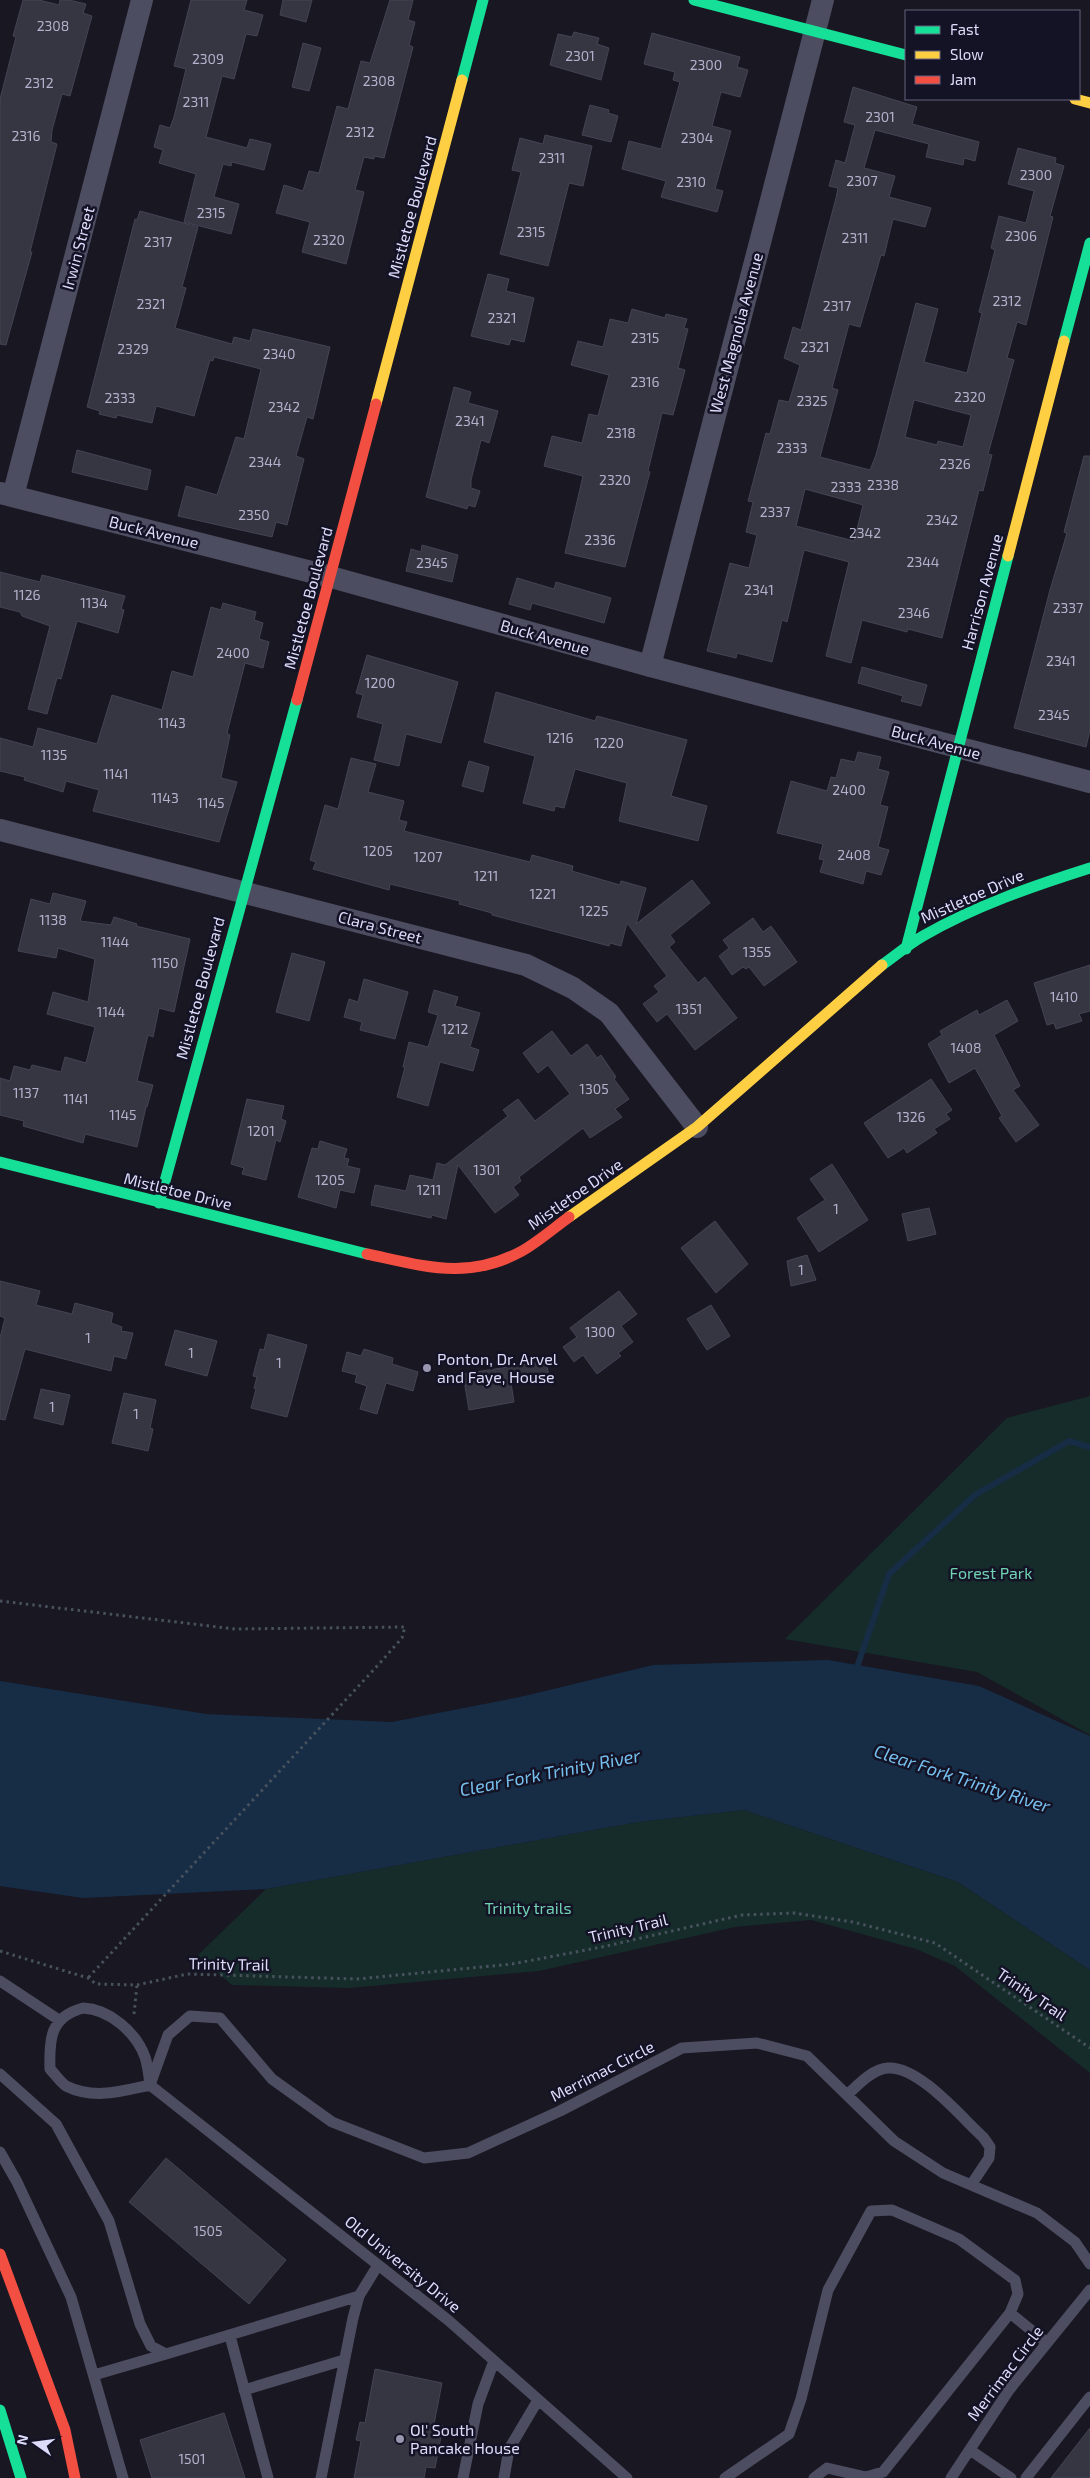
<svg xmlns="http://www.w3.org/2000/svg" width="1090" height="2478" font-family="'Exo 2',sans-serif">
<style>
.green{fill:#162c2b}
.water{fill:#172d46}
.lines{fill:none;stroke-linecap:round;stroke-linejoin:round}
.stream{stroke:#172d46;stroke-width:6}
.building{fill:#363643;stroke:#454354;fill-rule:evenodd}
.path{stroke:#47525d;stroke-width:3;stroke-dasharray:2.5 4;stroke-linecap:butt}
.lane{stroke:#4d4d61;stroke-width:11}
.street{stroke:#4d4d61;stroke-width:22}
.fast{stroke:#16e098;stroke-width:11}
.slow{stroke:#ffcf43;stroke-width:11}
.jam{stroke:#f24e42;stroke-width:11}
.poi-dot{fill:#9897af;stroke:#141326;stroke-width:2}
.labels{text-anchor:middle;stroke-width:5;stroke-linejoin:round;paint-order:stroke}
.number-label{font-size:14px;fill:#b3b2cd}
.street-label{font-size:16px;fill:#dddcfb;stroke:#141326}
.poi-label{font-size:16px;fill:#dddcfb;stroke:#141326;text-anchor:start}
.park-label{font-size:16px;fill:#6fd3b3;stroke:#141326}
.water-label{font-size:18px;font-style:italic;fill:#76c0ef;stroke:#141326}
</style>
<rect width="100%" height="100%" fill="#181722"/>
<path class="green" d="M1090,1396V1735L977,1672L785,1639L1007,1418Z
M744,1810L958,1882L1090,1970V2073L955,1966L916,1949L811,1920L735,1927L539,1971L349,1988L232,1985L198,1955L266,1889L638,1822Z"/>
<path class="water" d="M828,1660L979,1686L1090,1736V1970L958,1882L744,1810L638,1822L266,1889L83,1898L0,1886V1681L206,1714L392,1722L520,1697L653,1665Z"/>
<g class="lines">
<path class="stream" d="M855,1673L889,1574L975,1495L1069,1441L1090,1447"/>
</g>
<path class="building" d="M23,0H39L59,5L60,0H69L86,4L83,13L92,16L70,96L62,94L52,130L51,142L57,144L30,252H32L6,345L0,344V99L16,37L13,36Z
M191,0H247L244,10L263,15L257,36L246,34L234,79L222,76L206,137L247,148L250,139L271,144L264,170L232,162L231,166L223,164L214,197L239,204L231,234L184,222L196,174L159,163L163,150L154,147L160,125L170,128L174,117L186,69L174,66Z
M283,0H312L306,22L280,15Z
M390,0H413L408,20L415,22L409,45L413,47L384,158L374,156V159L364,157L355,190L364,192L346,264L302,252L310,222L276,213L284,185L303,191L309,171L319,173L337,106L348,109L361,61L370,63Z
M574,32L599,38L597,44L609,48L601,80L550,65L558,34L572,37Z
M652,33L740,57L737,67L748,70L740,97L721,92L712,126L731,131L715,189L723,191L717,212L661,197L666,181L622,169L629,141L661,149L680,82L673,80L675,72L644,64Z
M303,43L321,48L309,91L292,87Z
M853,87L917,107L912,124L979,142L975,161L964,158L963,165L926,157L929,144L875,130L864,168L895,176L889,197L931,208L925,227L893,219L884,256L881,255L860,327L849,324L832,388L838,390L820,457L870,470L876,455L916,303L938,309L924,362L967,373L982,313L979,312L995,250L991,248L999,216L1026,223L1034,191L1008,184L1018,148L1056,158L1055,163L1064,166L1050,216L1053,217L1026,325L1017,322L1007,358L1014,360L988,454L992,455L983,491L979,490L942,638L908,629L907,632L862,620L851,663L826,656L849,562L804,550L787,622L782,620L772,662L737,653L736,658L707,651L730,563L749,568L757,535L746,532L753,502L748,501L766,433L770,434L779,400L789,402L800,365L784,358L793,327L801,330L836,198L838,188L829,186L836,160L845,163L855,125L844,122ZM914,400L971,415L963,447L938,441L937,445L905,437ZM805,489L863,505L854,541L796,526Z
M590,105L609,110L608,113L618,116L611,142L582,135Z
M545,135L592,146L583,186L569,183L548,266L500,254L521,172L512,170L520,138L543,144Z
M140,211L198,227L182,287L186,288L175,328L232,344L234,337L250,341L253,329L330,347L313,419L307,417L296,456L304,459L287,525L276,522L272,537L178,516L186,486L217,495L236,437L244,439L261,369L214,357L213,361L210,360L194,416L156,406L152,423L117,415L116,418L99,414L100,411L87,407L135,219L137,220Z
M488,274L509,279L506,291L534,298L524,342L511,339L509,345L471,336Z
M632,309L665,318L666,314L687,319L684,328L688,329L678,368L685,370L673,415L662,413L648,471L650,472L625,567L565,553L583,476L544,466L552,436L582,443L589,414L598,416L609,375L571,365L578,341L603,347L610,319L628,323Z
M454,387L471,392L468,403L498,411L489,443L481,440L471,480V488L480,491L475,507L468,505L467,509L426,497Z
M77,450L151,470L147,490L72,472Z
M1084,456H1090V730L1086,747L1014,728L1050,590L1067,533L1064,532Z
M422,545L458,555L452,582L406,571L411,549L421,552Z
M0,572L40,582L42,575L125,596L121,609L124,610L118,633L77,621L61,679L57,678L47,714L28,709L50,626L22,616L20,612L0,607Z
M517,578L554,589L556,582L611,598L604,623L532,603L530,610L509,604Z
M223,603L256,612L254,620L263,623L259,639L269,642L263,668L245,663L227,733L230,735L221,778L237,782L219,842L93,811L99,790L66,781L63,792L24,780L25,777L0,771V738L33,747L38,728L97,744L112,695L162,710L172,671L193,677L211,607L221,610Z
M367,655L458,682L441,743L406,734L399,766L374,760L383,724L357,717L363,695L356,693Z
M862,667L927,685L921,706L901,701L903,696L858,683Z
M496,692L595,721L597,716L687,740L671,796L707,806L698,841L619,821L627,783L575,769L564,808L555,806L554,811L523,803L535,756L484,742Z
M858,752L881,757L878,769L889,772L880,805L888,807L878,847L889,850L881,875L866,871L863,884L820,872L824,860L819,859L823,844L777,833L791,781L827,791L831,777L836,778L841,759L855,762Z
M351,758L376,764L368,792L404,801L399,820L407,822L404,831L530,862L532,855L573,866L572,871L620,885L621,881L646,888L636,924L692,880L710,903L670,935L675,942L669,947L698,983L705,977L737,1018L695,1050L667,1014L657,1022L643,1004L659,992L654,986L667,976L627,923L621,946L610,943L609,946L492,915V913L459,904L460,901L390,884L389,890L313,869L316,862L310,860L325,805L338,809Z
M469,761L489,767L483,792L462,786Z
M53,893L86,901L80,921L111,925L114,917L137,924L136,926L190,939L174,1012L159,1008L153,1037L148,1035L137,1081L153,1085L147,1107H146L137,1147L85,1134L83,1143L23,1126L24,1121L0,1115V1078L10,1081L14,1066L30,1070L32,1065L61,1072L65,1057L86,1063L95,1027L47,1014L53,992L88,1002L95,959L58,948L56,958L18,951L31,899L50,904Z
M753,918L763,932L771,926L797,962L764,986L749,967L746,969L743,967L732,975L719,956L729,948L723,940Z
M292,953L325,962L309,1021L276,1012Z
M1090,965V1011L1079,1014L1082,1021L1056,1029L1054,1023L1047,1025L1034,983Z
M364,979L408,992L395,1039L360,1030L362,1022L344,1017L349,999L358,1002Z
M434,990L458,997L455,1006L480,1013L470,1047L479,1050L473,1071L440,1062L428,1106L397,1097L405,1067H403L409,1042L428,1047L438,1015L428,1012Z
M1007,1000L1018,1021L994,1035L1020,1086L1013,1090L1039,1125L1016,1142L999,1118L1002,1116L975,1068L949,1083L928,1044L942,1035L940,1031L977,1010L979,1015Z
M552,1031L571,1056L587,1044L597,1058L601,1055L616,1077L614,1079L629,1099L615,1109L622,1117L590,1138L583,1128L519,1177L521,1181L513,1187L519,1195L495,1213L458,1165L446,1219L432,1215L431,1218L371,1205L375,1185L406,1191L410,1175L433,1180L437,1163L445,1165L508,1116L503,1110L518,1099L535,1121L570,1094L548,1065L538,1073L523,1053Z
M931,1079L952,1110L946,1114L950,1119L934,1129L937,1133L907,1153L904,1148L888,1158L864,1123Z
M247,1099L284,1106L281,1119L286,1121L280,1142L276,1140L266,1180L242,1174L244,1168L231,1164Z
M320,1141L347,1149L344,1158L349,1159L347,1166L360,1169L354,1193L340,1190L336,1208L298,1197L312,1148L318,1149Z
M832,1164L868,1220L819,1252L797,1218L825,1200L810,1179Z
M929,1208L936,1234L908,1241L902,1214Z
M715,1221L748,1264L716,1293L681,1248Z
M807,1255L816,1280L791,1286L787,1261Z
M0,1281L40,1291L36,1305L72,1314L75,1303L113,1313L111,1323L122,1327L121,1331L133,1333L126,1359L114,1356L111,1371L25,1349L5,1420L0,1419V1338L5,1318L0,1316Z
M619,1291L637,1314L621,1326L633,1342L618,1353L621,1356L597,1374L583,1355L574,1362L563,1347L577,1337L570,1328Z
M711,1305L730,1336L707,1350L687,1319Z
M175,1330L217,1341L207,1376L165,1365Z
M268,1334L307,1345L287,1417L251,1408L256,1389L254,1388L257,1377L253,1376L260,1349L264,1350Z
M364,1349L393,1358L392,1364L418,1372L413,1391L386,1383L377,1414L360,1409L367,1386L355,1382L357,1375L342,1371L347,1352L361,1356Z
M546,1361L549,1376L511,1383L514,1402L469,1410L463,1374Z
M41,1389L70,1395L63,1425L34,1418Z
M124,1393L156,1400L150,1428L153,1429L148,1451L112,1443Z
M166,2158L286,2260L249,2304L129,2202Z
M375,2369L442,2383L434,2424L443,2426L435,2468L426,2467L424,2478H354L361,2441L356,2440L360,2422L365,2423Z
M224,2413L245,2478H152L140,2440Z
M1090,2428V2478H1051Z"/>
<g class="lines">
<path class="path" d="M0,1601L235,1629L405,1627L402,1638L379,1664L88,1978
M0,1951L88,1978L96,1984L137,1985L187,1974L357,1979L512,1964L602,1947L742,1915L794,1913L853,1922L935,1943L1090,2048
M134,2014L137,1985"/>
<path class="lane" d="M0,1981L59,2020
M83,2008C109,2009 136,2032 145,2057C148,2066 149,2076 150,2085C122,2091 94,2100 66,2086C60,2082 55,2074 50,2069C49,2039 50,2017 83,2008Z
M0,2074L56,2124L109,2221L140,2324L151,2346L166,2354L359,2296
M847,2095C858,2085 872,2069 888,2068C919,2066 961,2117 983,2137L990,2147L989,2158L971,2185
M0,2152L17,2182L71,2297L123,2478
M1010,2313L1047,2343
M230,2336L268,2478
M94,2375L166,2354
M244,2390L344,2360
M970,2450L1011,2478
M321,2478L353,2318L359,2296L378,2265
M463,2478L478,2404L494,2361
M504,2478L509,2449L538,2400
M627,2478L448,2320L150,2085L168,2035L190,2016L220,2018L272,2079L332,2122L424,2158L468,2153L560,2111L682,2048L757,2043L807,2056L894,2141L943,2173L1037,2213L1075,2242L1090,2264
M725,2478L789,2434L801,2399L828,2290L871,2211L892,2210L959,2239L1015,2280L1018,2294L1010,2313L883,2472L866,2477L827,2468L814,2478
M951,2478L1009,2390L1090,2290
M1026,2478L1090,2397"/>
<path class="street" d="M0,493L331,577L650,666L1090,782
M13,496L142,0
M650,666L823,0
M0,830L526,965L573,988L609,1013L697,1127"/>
<path class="fast" d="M694,0L906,55
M462,80L483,0
M1064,341L1090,243
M906,949L1008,556
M882,965C896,955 909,944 923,936C975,906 1033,886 1090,868
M0,1162L367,1254
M159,1203L297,700
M0,2410L21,2478"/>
<path class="slow" d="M1075,99L1090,103
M376,404L462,80
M1008,556L1064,341
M569,1217L697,1127L882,965"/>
<path class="jam" d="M297,700L376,404
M367,1254C424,1266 467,1281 522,1251C538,1242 554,1228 569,1217
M0,2254L65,2430L75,2478"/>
</g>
<g class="poi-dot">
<circle cx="427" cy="1368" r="5"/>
<circle cx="400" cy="2439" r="5"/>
</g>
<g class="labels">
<g class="number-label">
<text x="53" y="31">2308</text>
<text x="580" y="61">2301</text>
<text x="208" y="64">2309</text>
<text x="706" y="70">2300</text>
<text x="379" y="86">2308</text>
<text x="39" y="88">2312</text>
<text x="196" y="107">2311</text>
<text x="880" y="122">2301</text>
<text x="360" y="137">2312</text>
<text x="26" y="141">2316</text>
<text x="697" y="143">2304</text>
<text x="552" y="163">2311</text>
<text x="1036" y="180">2300</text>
<text x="862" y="186">2307</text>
<text x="691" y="187">2310</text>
<text x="211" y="218">2315</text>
<text x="531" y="237">2315</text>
<text x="1021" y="241">2306</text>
<text x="855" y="243">2311</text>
<text x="329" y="245">2320</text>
<text x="158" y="247">2317</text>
<text x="1007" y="306">2312</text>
<text x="151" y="309">2321</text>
<text x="837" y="311">2317</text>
<text x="502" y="323">2321</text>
<text x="645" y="343">2315</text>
<text x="815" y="352">2321</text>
<text x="133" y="354">2329</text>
<text x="279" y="359">2340</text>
<text x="645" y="387">2316</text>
<text x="970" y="402">2320</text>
<text x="120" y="403">2333</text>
<text x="812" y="406">2325</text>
<text x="284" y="412">2342</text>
<text x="470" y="426">2341</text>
<text x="621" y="438">2318</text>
<text x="792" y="453">2333</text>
<text x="265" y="467">2344</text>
<text x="955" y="469">2326</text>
<text x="615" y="485">2320</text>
<text x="883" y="490">2338</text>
<text x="846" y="492">2333</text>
<text x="775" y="517">2337</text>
<text x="254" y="520">2350</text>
<text x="942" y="525">2342</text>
<text x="865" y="538">2342</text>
<text x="600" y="545">2336</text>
<text x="923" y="567">2344</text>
<text x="432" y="568">2345</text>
<text x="759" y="595">2341</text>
<text x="27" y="600">1126</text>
<text x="94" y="608">1134</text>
<text x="1068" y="613">2337</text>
<text x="914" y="618">2346</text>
<text x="233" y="658">2400</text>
<text x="1061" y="666">2341</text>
<text x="380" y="688">1200</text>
<text x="1054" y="720">2345</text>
<text x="172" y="728">1143</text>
<text x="560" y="743">1216</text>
<text x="609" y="748">1220</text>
<text x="54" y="760">1135</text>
<text x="116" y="779">1141</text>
<text x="849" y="795">2400</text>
<text x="165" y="803">1143</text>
<text x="211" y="808">1145</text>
<text x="378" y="856">1205</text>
<text x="854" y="860">2408</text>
<text x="428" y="862">1207</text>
<text x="486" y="881">1211</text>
<text x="543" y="899">1221</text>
<text x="594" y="916">1225</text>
<text x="53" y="925">1138</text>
<text x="115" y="947">1144</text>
<text x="757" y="957">1355</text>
<text x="165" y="968">1150</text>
<text x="1064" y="1002">1410</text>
<text x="689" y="1014">1351</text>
<text x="111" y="1017">1144</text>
<text x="455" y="1034">1212</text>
<text x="966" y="1053">1408</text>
<text x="594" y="1094">1305</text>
<text x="26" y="1098">1137</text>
<text x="76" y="1104">1141</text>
<text x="123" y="1120">1145</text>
<text x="911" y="1122">1326</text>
<text x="261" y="1136">1201</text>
<text x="487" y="1175">1301</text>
<text x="330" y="1185">1205</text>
<text x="429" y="1195">1211</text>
<text x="836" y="1214">1</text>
<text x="801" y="1275">1</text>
<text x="600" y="1337">1300</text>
<text x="88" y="1343">1</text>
<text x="191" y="1358">1</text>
<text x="279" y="1368">1</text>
<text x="52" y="1412">1</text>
<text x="136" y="1419">1</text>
<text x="208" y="2236">1505</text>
<text x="192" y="2464">1501</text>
</g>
<g class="street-label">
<text transform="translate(412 207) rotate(-75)" y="6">Mistletoe Boulevard</text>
<text transform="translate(78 248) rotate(-75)" y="6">Irwin Street</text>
<text transform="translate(736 333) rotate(-75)" y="6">West Magnolia Avenue</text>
<text transform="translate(154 532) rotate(14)" y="6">Buck Avenue</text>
<text transform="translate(982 592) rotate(-75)" y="6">Harrison Avenue</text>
<text transform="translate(308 598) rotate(-75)" y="6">Mistletoe Boulevard</text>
<text transform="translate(545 637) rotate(16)" y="6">Buck Avenue</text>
<text transform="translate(936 742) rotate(15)" y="6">Buck Avenue</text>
<text transform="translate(972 896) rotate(-24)" y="6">Mistletoe Drive</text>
<text transform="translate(380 927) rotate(15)" y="6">Clara Street</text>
<text transform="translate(200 988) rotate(-75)" y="6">Mistletoe Boulevard</text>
<text transform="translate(178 1191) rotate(14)" y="6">Mistletoe Drive</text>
<text transform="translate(575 1194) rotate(-35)" y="6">Mistletoe Drive</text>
<text transform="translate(628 1928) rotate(-13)" y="6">Trinity Trail</text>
<text transform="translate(229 1964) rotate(1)" y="6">Trinity Trail</text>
<text transform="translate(1032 1994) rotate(34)" y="6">Trinity Trail</text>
<text transform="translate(602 2071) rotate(-27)" y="6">Merrimac Circle</text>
<text transform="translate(403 2264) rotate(39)" y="6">Old University Drive</text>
<text transform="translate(1005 2373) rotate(-53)" y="6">Merrimac Circle</text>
</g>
<g class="poi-label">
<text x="437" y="1365">Ponton, Dr. Arvel<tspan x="437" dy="18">and Faye, House</tspan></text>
<text x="410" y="2436">Ol' South<tspan x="410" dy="18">Pancake House</tspan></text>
</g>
<g class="park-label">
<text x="991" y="1579">Forest Park</text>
<text x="528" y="1914">Trinity trails</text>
</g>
<g class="water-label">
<text transform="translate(550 1773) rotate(-11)" y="6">Clear Fork Trinity River</text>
<text transform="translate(962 1779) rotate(18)" y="6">Clear Fork Trinity River</text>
</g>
</g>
<rect x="905" y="10" width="175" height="90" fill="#141326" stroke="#64637b"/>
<rect x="915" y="26" width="25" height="8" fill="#16e098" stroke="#64637b"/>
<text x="950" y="35" font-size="15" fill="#dddcfb">Fast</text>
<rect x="915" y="51" width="25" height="8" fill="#ffcf43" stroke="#64637b"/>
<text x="950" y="60" font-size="15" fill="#dddcfb">Slow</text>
<rect x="915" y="76" width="25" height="8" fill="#f24e42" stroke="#64637b"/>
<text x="950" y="85" font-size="15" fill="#dddcfb">Jam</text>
<g transform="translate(35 2443) rotate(284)" stroke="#141326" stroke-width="4" paint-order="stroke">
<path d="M0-4L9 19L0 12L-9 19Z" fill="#dddcfb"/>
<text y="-8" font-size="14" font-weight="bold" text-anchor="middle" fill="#dddcfb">N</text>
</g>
</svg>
